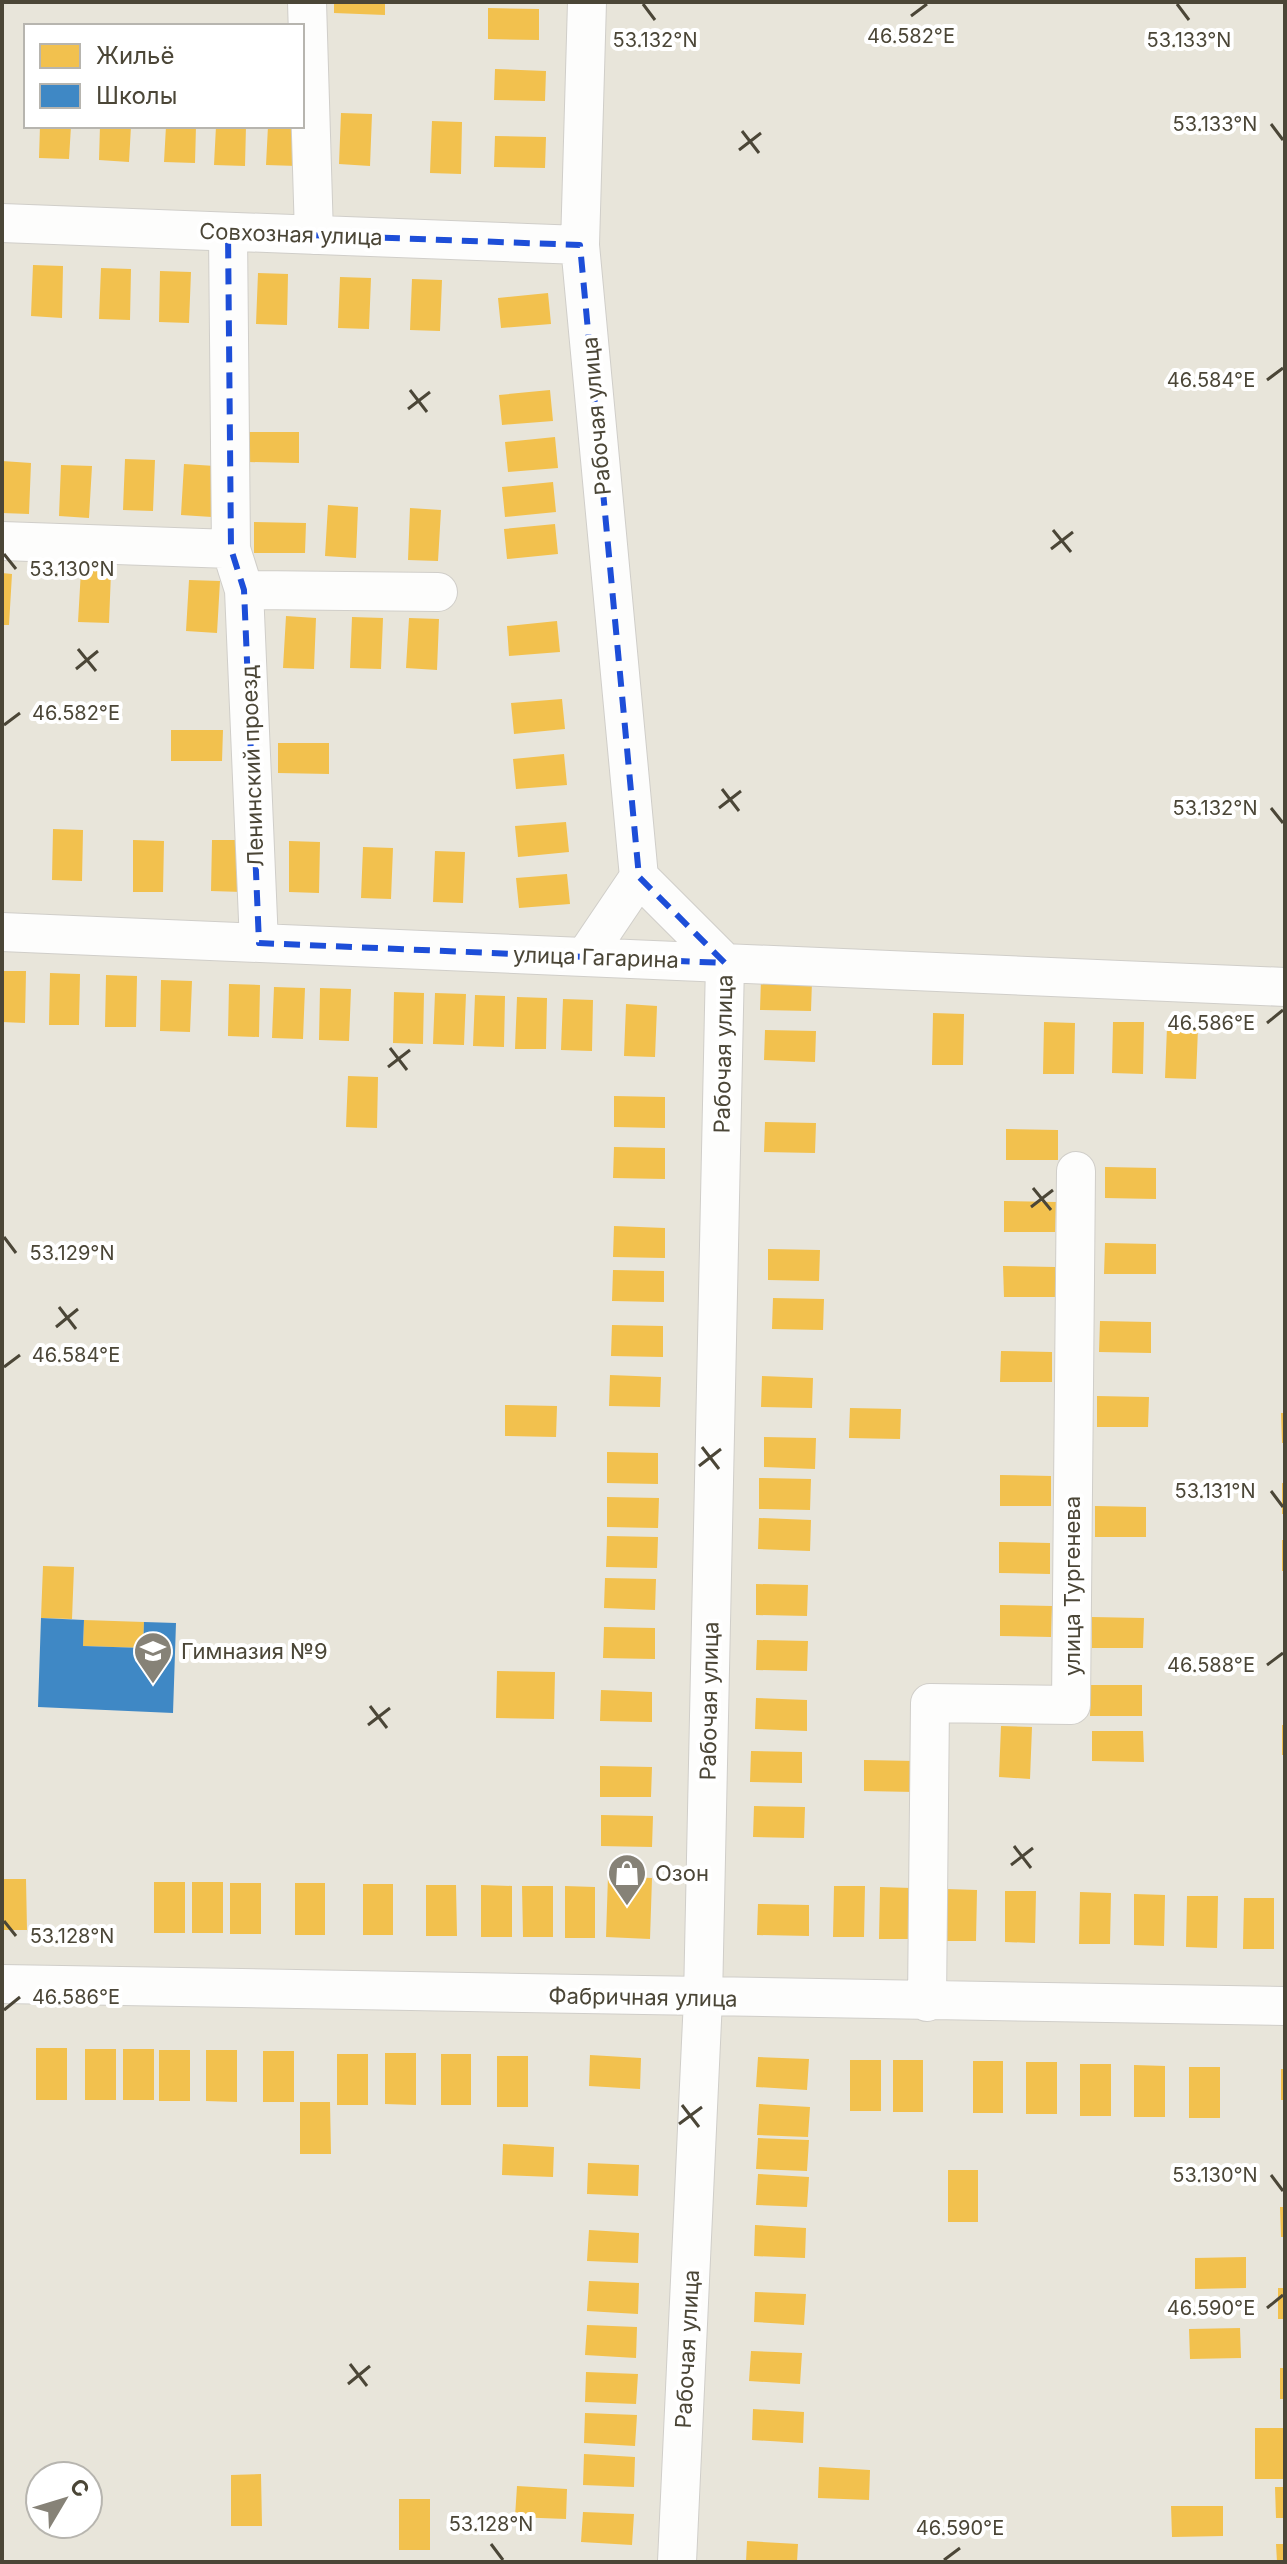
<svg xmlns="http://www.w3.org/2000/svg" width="1287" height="2564" font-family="Inter,sans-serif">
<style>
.residential{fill:#e8e5da;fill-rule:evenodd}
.homes{fill:#f2c14e}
.schools{fill:#3f88c5}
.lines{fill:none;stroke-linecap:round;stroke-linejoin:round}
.minor-casing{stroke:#d0cec9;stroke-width:40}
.minor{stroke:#fdfdfc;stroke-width:38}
.marked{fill:none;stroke:#1d4ed8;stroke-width:6;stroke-dasharray:16 10;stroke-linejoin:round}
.ticks{fill:none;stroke:#4b4637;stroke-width:3}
.labels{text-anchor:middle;stroke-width:8;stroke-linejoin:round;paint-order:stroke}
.street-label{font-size:22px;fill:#4b4637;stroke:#fff}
.poi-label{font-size:22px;fill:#4b4637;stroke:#fff;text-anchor:start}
.ticks-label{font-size:20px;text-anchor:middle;fill:#4b4637;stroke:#fff;stroke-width:8;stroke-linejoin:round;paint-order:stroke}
</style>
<rect width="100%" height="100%" fill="#f3f2ed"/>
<path class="residential" d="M2,2H1285V2562H2ZM26,26H302V126H26ZM40,2476H88V2524H40Z"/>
<path class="homes" d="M334,2H385V15L334,13Z
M488,8L539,9V40L488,39Z
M495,69L546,71L545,101L494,100Z
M341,113L372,114L370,166L339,164Z
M432,121L462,122L461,174L430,173Z
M40,126H71L69,159L39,158Z
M100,126H131L129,162L99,160Z
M166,126H196L195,163L164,162Z
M216,126H246L245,166L214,165Z
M268,126H298L297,166L266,165Z
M495,136L546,137L545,168L494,167Z
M33,265L63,266L62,318L31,316Z
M101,268L131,269L130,320L99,319Z
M160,271L191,272L189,323L159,322Z
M258,273L288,274L287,325L256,324Z
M340,277L371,278L369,329L338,328Z
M412,279L442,280L440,331L410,330Z
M548,293L551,324L501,328L498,298Z
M550,390L553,421L502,425L499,395Z
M248,432H299V463L248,462Z
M555,437L558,468L508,472L505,442Z
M125,459L155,460L153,511L123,510Z
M2,461L31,463L29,514L2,513Z
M184,464L215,466L212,517L181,515Z
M61,465L92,466L89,518L59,516Z
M553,482L556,512L505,517L502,487Z
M328,505L358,507L356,558L325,556Z
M410,508L441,510L438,561L408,560Z
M254,522L306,523L305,553H254Z
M555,524L558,554L507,559L504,529Z
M81,570L111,572L109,623L78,622Z
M2,573L12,574L9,625H2Z
M189,580L220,581L217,633L186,631Z
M286,616L316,618L314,669L283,668Z
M352,617L383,618L381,669L350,668Z
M409,618L439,619L437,670L406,668Z
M557,621L560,652L509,656L507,626Z
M562,699L565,729L514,734L511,703Z
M171,730H223L222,761H171Z
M278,743H329V774L278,773Z
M564,754L567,785L516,789L513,759Z
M566,822L569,852L518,857L515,826Z
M53,829L83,830L82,881L52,880Z
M133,840L164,841L163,892H133Z
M212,840H242V892L211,891Z
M289,841L320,842L319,893L289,892Z
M363,847L393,848L391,899L361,898Z
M435,851L465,852L463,903L433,902Z
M567,874L570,904L519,908L516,878Z
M2,971H26L25,1023L2,1022Z
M50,973L80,974L79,1025H49Z
M106,975L137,976L136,1027H105Z
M761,979L812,981L811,1011L760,1010Z
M161,980L192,981L190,1032L160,1031Z
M229,984L260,985L259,1037L228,1036Z
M274,987L305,988L303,1039L272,1038Z
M320,988L351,989L349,1041L319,1040Z
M394,992L424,993L423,1044L393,1043Z
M435,993L466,994L464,1045L433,1044Z
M475,995L505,996L504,1047L473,1046Z
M517,997L547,998L546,1049H515Z
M563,999L593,1000L592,1051L561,1050Z
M626,1004L657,1006L655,1057L624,1056Z
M933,1013L964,1014L963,1065H932Z
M1044,1022L1075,1023L1074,1074H1043Z
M1113,1022H1144L1143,1074L1112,1073Z
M1167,1027L1198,1028L1196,1079L1165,1078Z
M765,1030L816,1031L815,1062L764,1060Z
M348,1076L378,1077L377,1128L346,1127Z
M614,1096L665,1097V1128L614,1127Z
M765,1122L816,1123L815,1153L764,1152Z
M1006,1129L1058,1130V1160H1006Z
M614,1147L665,1148V1179L613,1178Z
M1105,1167L1156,1168V1199L1105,1198Z
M1004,1201L1056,1202L1055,1232H1004Z
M614,1226L665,1228V1258L613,1257Z
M1105,1243L1156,1244V1274H1104Z
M768,1249L820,1250L819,1281L768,1280Z
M1003,1266L1055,1267V1297H1004Z
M613,1270L664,1271V1302L612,1301Z
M773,1298L824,1299L823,1330L772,1329Z
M1100,1321L1151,1322V1353L1099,1352Z
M612,1325L663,1326V1357L611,1356Z
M1001,1351L1052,1352V1382H1000Z
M610,1375L661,1377L660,1407L609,1406Z
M762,1376L813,1378L812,1408L761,1407Z
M1097,1396L1149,1397L1148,1427H1097Z
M505,1405L557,1406L556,1437L505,1436Z
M850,1408L901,1409L900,1439L849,1438Z
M1281,1413H1285V1443H1282Z
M764,1437L816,1438L815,1469L764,1467Z
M607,1452L658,1453V1484L607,1483Z
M1000,1475L1051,1476V1506H1000Z
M759,1478L811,1479L810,1510L759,1509Z
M1282,1483H1285V1514H1282Z
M607,1497L659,1498L658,1528L607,1527Z
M1095,1506L1146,1507V1537H1095Z
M759,1518L811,1520L810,1551L758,1549Z
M607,1536L658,1537L657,1568L606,1567Z
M1282,1540H1285V1571H1282Z
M999,1542L1050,1543V1574L999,1573Z
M43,1566L74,1567L72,1619L41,1618Z
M605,1578L656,1579L655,1610L604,1608Z
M756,1584L808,1585L807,1616L756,1615Z
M1000,1605L1052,1606L1051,1637L1000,1636Z
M1092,1617L1144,1618L1143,1648H1092Z
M84,1620L144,1622L143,1648L83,1646Z
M604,1627L655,1628V1659L603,1658Z
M757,1640L808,1641L807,1671L756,1670Z
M497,1671L555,1672L554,1719L496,1718Z
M1091,1685H1142V1716H1090Z
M601,1690L652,1692V1722L600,1721Z
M756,1698L807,1700V1731L755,1729Z
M1282,1725H1285V1755H1282Z
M1001,1726L1032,1727L1030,1779L999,1777Z
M1092,1731H1143L1144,1762L1092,1761Z
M751,1751L802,1752V1783L750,1782Z
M864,1760L916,1761L915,1792L864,1791Z
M600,1766L652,1767L651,1797H600Z
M754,1806L805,1807L804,1838L753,1837Z
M601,1815L653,1816L652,1847L601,1846Z
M608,1876L652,1878L650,1939L606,1937Z
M2,1879H26L27,1930H2Z
M154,1882H185V1933H154Z
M192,1882H223V1933H192Z
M230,1883H261V1934H230Z
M295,1883H325V1935H295Z
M363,1884H393V1935H363Z
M426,1885H456L457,1936H426Z
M481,1885L512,1886V1937H481Z
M522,1886H553V1937H523Z
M565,1886L595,1887V1938H565Z
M834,1886H865L864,1937H833Z
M880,1887L911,1888L910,1939H879Z
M946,1889L977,1890L976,1941H946Z
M1005,1891H1036L1035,1943L1005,1942Z
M1080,1892L1111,1893L1110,1944H1079Z
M1134,1894L1165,1895L1164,1946L1134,1945Z
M1187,1896H1218L1217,1948L1186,1947Z
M1244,1898H1274V1949H1243Z
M758,1904L809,1905V1936L757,1935Z
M36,2048H67V2100H36Z
M85,2049H116V2100H85Z
M123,2049H154V2100H123Z
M159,2050H190V2101H159Z
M206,2050H237V2102L206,2101Z
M263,2051H294V2102H263Z
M385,2053H416V2105L385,2104Z
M337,2054H368V2105H337Z
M441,2054H471V2105H441Z
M590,2055L641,2058L640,2089L589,2086Z
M497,2056H528V2107H497Z
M758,2057L809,2059L807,2090L756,2087Z
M850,2060H881V2111H850Z
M893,2060H923V2112H893Z
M973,2061H1003V2113H973Z
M1026,2062H1057V2114H1026Z
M1080,2064H1111V2116H1080Z
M1134,2065L1165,2066V2117H1134Z
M1189,2067H1220V2118H1189Z
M1281,2069H1285V2100H1281Z
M300,2102H330L331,2154H300Z
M759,2104L810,2107L808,2137L757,2135Z
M758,2138L809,2140L807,2171L756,2169Z
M503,2144L554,2147L553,2177L502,2175Z
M588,2163L639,2165L638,2196L587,2194Z
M948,2170H978V2222H948Z
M758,2174L809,2177L807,2207L756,2205Z
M1280,2207H1285V2237H1281Z
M755,2225L806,2228L805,2258L754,2256Z
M589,2230L639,2233L638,2263L587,2261Z
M1246,2257V2288L1195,2289V2258Z
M589,2281L639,2283L638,2314L587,2311Z
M1278,2288H1285V2319H1278Z
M755,2292L806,2294L804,2325L754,2322Z
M587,2325L637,2327L636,2358L585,2355Z
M1240,2328L1241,2358L1190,2359L1189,2329Z
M751,2351L802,2353L800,2384L749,2381Z
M1280,2368H1285V2399H1280Z
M586,2372L638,2374L636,2404L585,2402Z
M753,2409L804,2412L803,2443L752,2440Z
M585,2413L637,2415L635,2446L584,2443Z
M1255,2428H1285V2479H1255Z
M584,2454L635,2457L634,2487L583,2485Z
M819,2467L870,2470L869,2500L818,2498Z
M261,2474L262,2526H231V2475Z
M517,2486L567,2489L566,2519L515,2517Z
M1275,2487H1285V2518H1276Z
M399,2499H430V2550H399Z
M1171,2506H1223V2536L1172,2537Z
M583,2512L634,2514L632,2545L581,2542Z
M747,2541L798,2544L797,2562H746Z
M1276,2544H1285V2562H1277Z"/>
<path class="schools" d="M41,1618L84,1620L83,1646L143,1648L144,1622L176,1623L173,1713L38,1707Z"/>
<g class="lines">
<defs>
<path id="minor" d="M307,2L314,235
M587,2L580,245L639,877L725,963L703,1999L677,2562
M2,223L580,245
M228,232L231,549L244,590L259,943
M2,541L231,549
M244,590L438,592
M2,932L1285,987
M585,957L639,877
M2,1984L1285,2006
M927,2002L930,1703L1071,1705L1076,1171"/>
</defs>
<use href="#minor" class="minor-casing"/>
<use href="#minor" class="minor"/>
</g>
<path class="marked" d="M228,232L580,245L639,877L725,963L259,943L244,590L231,549Z"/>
<path class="ticks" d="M643,4L655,20M1177,4L1189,20M911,16L927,4M1271,124L1283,140M742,131L759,153M739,150L761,133M1267,380L1283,368M410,390L427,412M408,409L430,392M1053,530L1071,552M1051,549L1073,532M4,554L16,569M78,649L96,671M76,669L98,651M4,725L20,713M722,789L739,811M719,808L741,791M1271,808L1283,823M1267,1023L1283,1010M390,1048L407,1070M388,1067L410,1050M1033,1188L1051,1210M1031,1207L1053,1190M4,1237L16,1253M59,1307L76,1329M56,1327L78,1309M4,1367L20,1355M702,1447L719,1469M699,1466L721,1449M1271,1491L1283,1507M1267,1665L1283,1653M370,1706L387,1728M368,1725L390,1708M1014,1846L1031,1868M1011,1865L1033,1848M4,1921L16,1936M4,2010L20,1997M682,2105L699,2127M679,2124L702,2107M1271,2175L1283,2191M1267,2308L1283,2295M350,2364L367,2386M348,2384L370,2366M491,2544L503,2560M944,2560L960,2548"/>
<defs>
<symbol id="school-pin" viewBox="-11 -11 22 30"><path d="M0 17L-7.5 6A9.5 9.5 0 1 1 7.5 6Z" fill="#868277" stroke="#fff"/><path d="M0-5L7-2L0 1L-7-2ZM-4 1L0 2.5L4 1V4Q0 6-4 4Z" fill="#fff"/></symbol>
<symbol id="shop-pin" viewBox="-11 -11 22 30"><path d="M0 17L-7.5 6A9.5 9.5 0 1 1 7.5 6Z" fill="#868277" stroke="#fff"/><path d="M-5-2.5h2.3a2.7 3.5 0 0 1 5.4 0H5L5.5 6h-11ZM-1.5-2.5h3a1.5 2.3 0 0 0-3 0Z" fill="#fff"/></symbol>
</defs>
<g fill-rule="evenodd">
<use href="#school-pin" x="131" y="1629" width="44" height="60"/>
<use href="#shop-pin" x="605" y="1851" width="44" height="60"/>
</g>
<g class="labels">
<g class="street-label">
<text transform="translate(291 234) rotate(2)" y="8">Совхозная улица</text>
<text transform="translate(596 416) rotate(-95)" y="8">Рабочая улица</text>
<text transform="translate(252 766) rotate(-92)" y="8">Ленинский проезд</text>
<text transform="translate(596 957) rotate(2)" y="8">улица Гагарина</text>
<text transform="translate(723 1054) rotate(-89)" y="8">Рабочая улица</text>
<text transform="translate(1072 1586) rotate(-90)" y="8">улица Тургенева</text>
<text transform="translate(709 1701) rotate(-89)" y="8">Рабочая улица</text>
<text transform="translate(643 1997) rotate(1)" y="8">Фабричная улица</text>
<text transform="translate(687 2349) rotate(-87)" y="8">Рабочая улица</text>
</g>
<g class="poi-label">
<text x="181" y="1659">Гимназия №9</text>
<text x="655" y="1881">Озон</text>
</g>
</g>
<g class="ticks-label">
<text x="911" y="43">46.582°E</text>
<text x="655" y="47">53.132°N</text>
<text x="1189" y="47">53.133°N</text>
<text x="1215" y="131">53.133°N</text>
<text x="1211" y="387">46.584°E</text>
<text x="72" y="576">53.130°N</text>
<text x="76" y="720">46.582°E</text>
<text x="1215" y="815">53.132°N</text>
<text x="1211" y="1030">46.586°E</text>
<text x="72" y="1260">53.129°N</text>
<text x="76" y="1362">46.584°E</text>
<text x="1215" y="1498">53.131°N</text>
<text x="1211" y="1672">46.588°E</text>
<text x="72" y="1943">53.128°N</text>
<text x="76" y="2004">46.586°E</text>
<text x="1215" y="2182">53.130°N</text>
<text x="1211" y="2315">46.590°E</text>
<text x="491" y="2531">53.128°N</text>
<text x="960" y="2535">46.590°E</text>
</g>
<rect width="1287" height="2564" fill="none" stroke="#4b4637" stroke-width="8"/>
<rect x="24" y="24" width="280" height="104" fill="#ffffff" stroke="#b7b5af" stroke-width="2"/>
<rect x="40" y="44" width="40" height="24" fill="#f2c14e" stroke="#b7b5af" stroke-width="2"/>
<text x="96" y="64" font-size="24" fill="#4b4637">Жильё</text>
<rect x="40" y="84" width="40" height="24" fill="#3f88c5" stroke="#b7b5af" stroke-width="2"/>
<text x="96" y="104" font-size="24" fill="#4b4637">Школы</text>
<g transform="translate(64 2500) rotate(52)"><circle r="38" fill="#ffffff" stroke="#b7b5af" stroke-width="2"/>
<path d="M0-6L14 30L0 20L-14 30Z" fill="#868277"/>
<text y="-12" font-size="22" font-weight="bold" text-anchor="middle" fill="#4b4637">С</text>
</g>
</svg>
